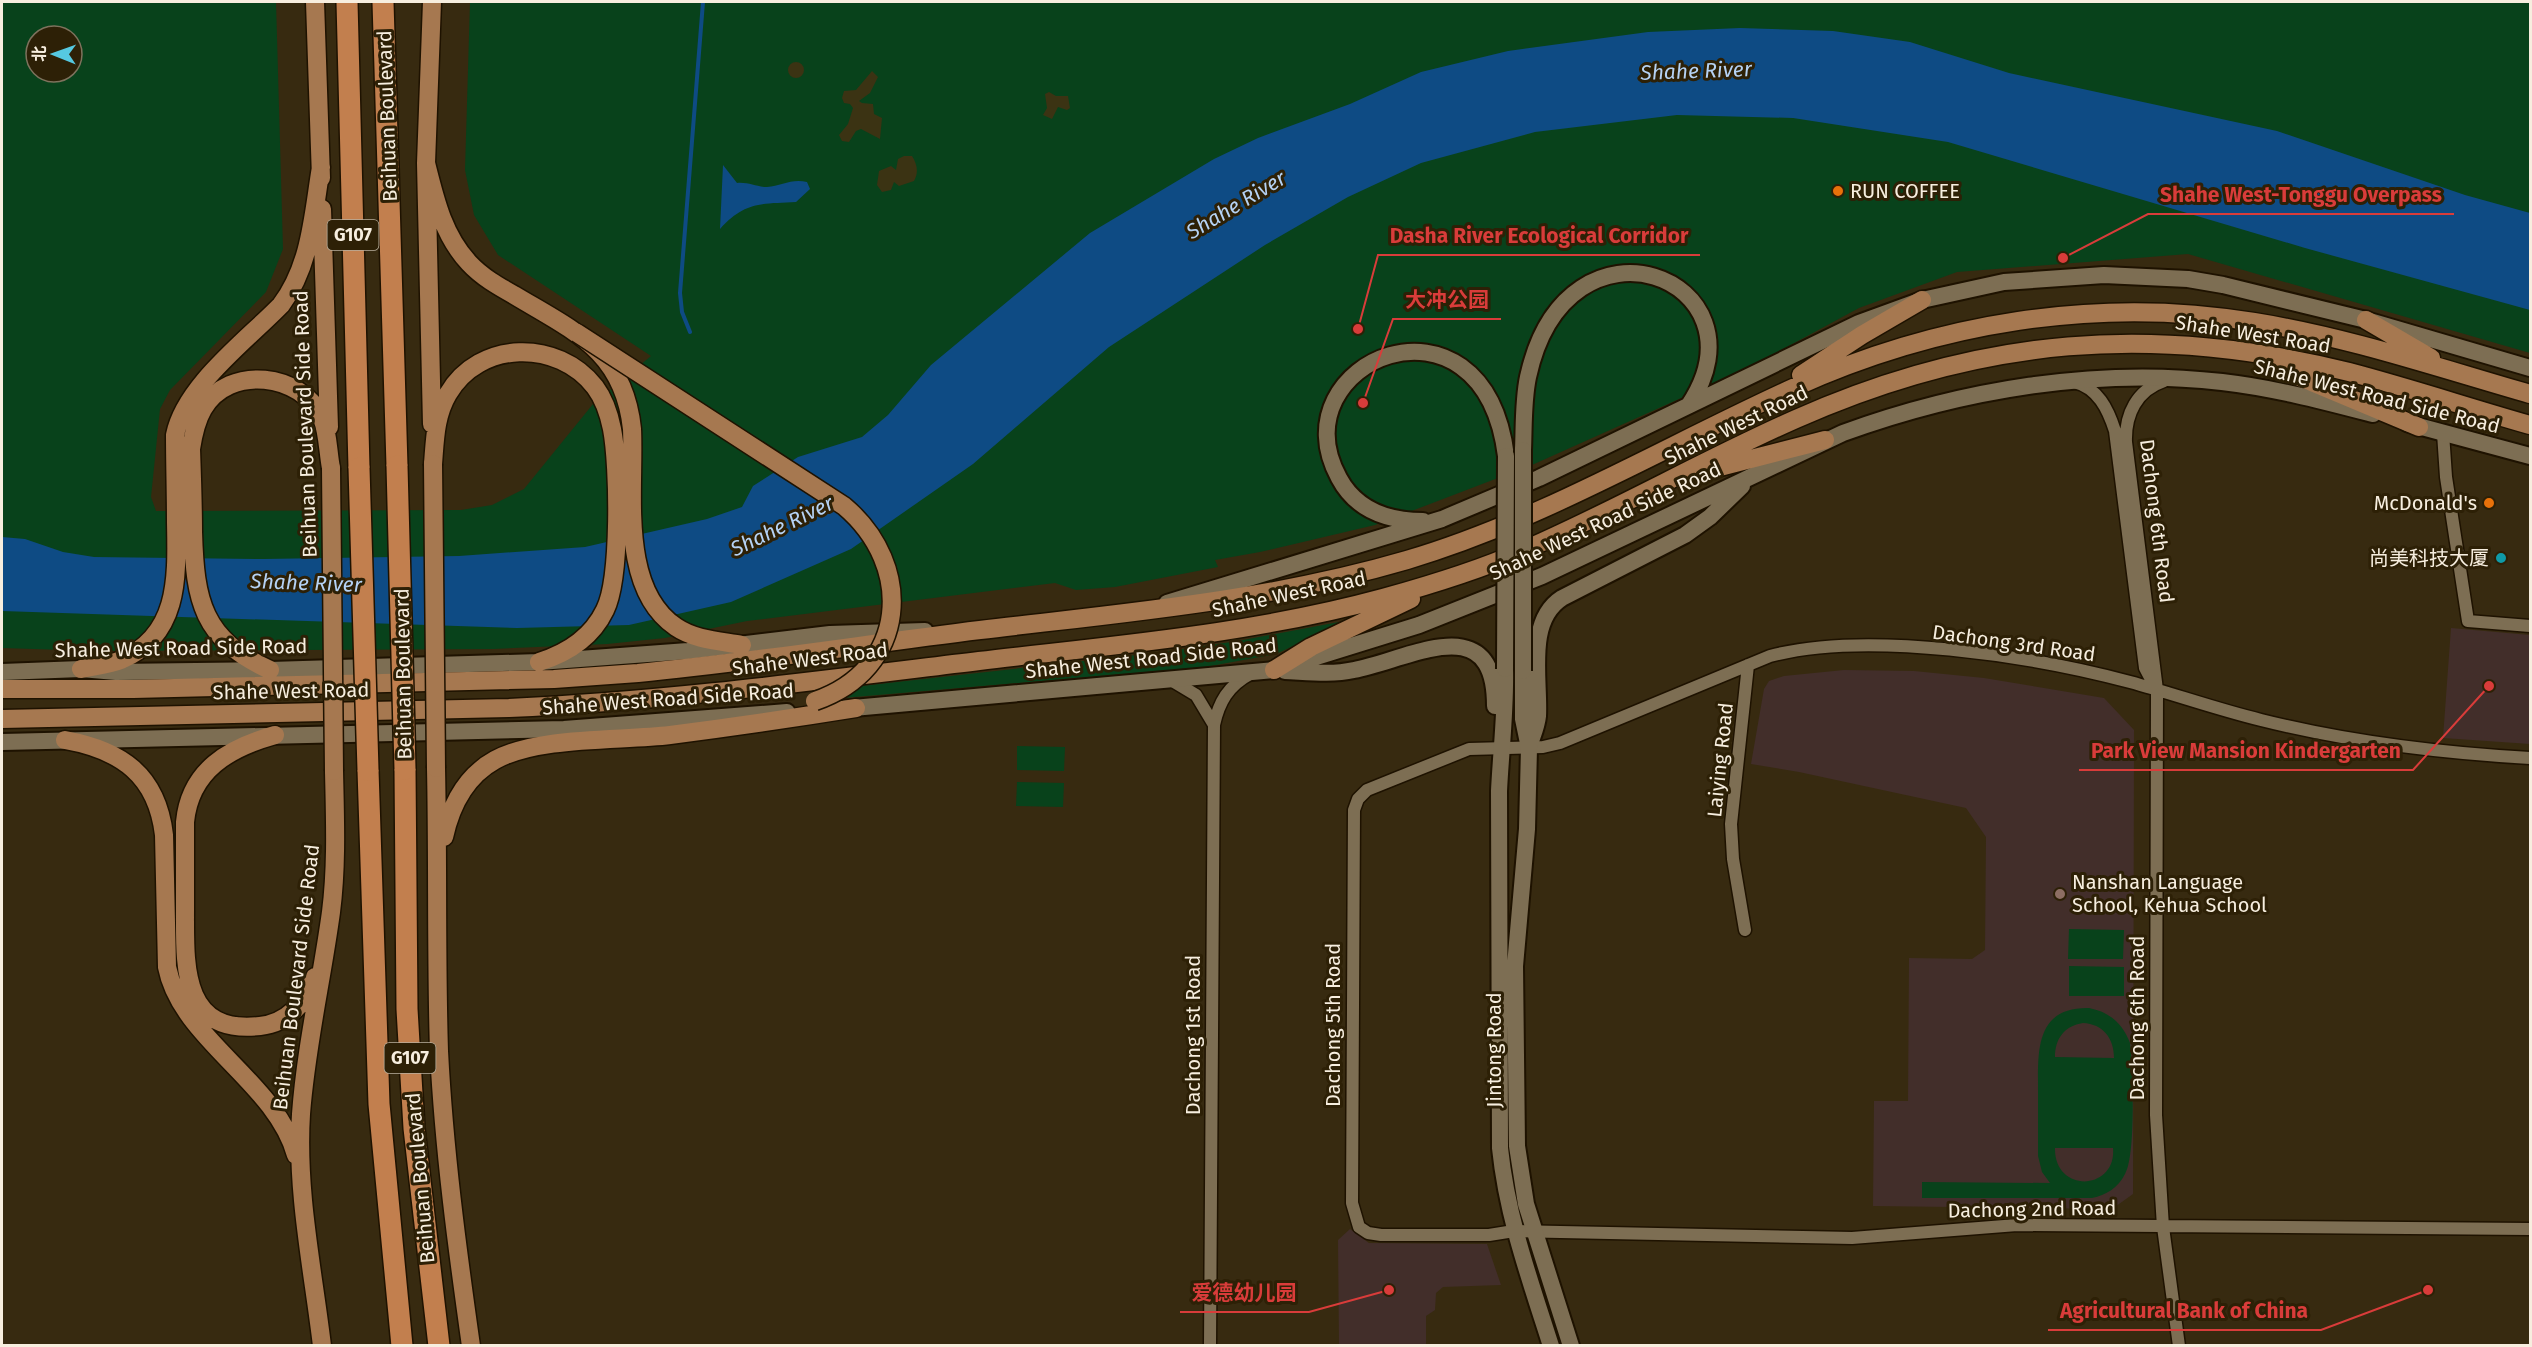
<svg xmlns="http://www.w3.org/2000/svg" width="2532" height="1347" font-family="'Fira Sans','Noto Sans SC',sans-serif">
<style>
.education{fill:#422e2a}
.green{fill:#08421b;fill-rule:evenodd}
.sand{fill:#3b3313}
.water{fill:#0e4b84}
.lines{fill:none;stroke-linecap:round;stroke-linejoin:round}
.stream{stroke:#0e4b84;stroke-width:4}
.street-casing{stroke:#1e1200;stroke-width:15}
.secondary-casing{stroke:#1e1200;stroke-width:20}
.primary-casing{stroke:#1e1200;stroke-width:21}
.highway-casing{stroke:#1e1200;stroke-width:24}
.street{stroke:#7d6e53;stroke-width:12}
.secondary{stroke:#7d6e53;stroke-width:16}
.primary{stroke:#a67850;stroke-width:18}
.highway{stroke:#c27f4e;stroke-width:21}
.secondary-bridge-casing{stroke:#1e1200;stroke-width:20;stroke-linecap:butt}
.primary-bridge-casing{stroke:#1e1200;stroke-width:21;stroke-linecap:butt}
.highway-bridge-casing{stroke:#1e1200;stroke-width:24;stroke-linecap:butt}
.secondary-bridge{stroke:#7d6e53;stroke-width:16}
.primary-bridge{stroke:#a67850;stroke-width:18}
.highway-bridge{stroke:#c27f4e;stroke-width:21}
.food-dot{fill:#e8710a;stroke:#2d2006;stroke-width:2}
.culture-dot{fill:#0f9aa8;stroke:#2d2006;stroke-width:2}
.education-dot{fill:#8d6e63;stroke:#2d2006;stroke-width:2}
.labels{text-anchor:middle;stroke-width:6;stroke-linejoin:round;paint-order:stroke}
.shield{fill:#2d2006;stroke:#bab09e;stroke-width:1.5}
.shield-label{font-size:18px;font-weight:bold;fill:#f7eedf}
.street-label{font-size:20px;fill:#f7eedf;stroke:#2d2006}
.poi-label{font-size:20px;fill:#f7eedf;stroke:#2d2006;text-anchor:start}
.water-label{font-size:21px;font-style:italic;fill:#b5d2f4;stroke:#2d2006}
.leader{fill:none;stroke:#d93c3a;stroke-width:2}
.callout-dot{fill:#d93c3a;stroke:#2d2006;stroke-width:2}
.callout-label{font-size:21px;text-anchor:middle;font-weight:bold;fill:#d93c3a;stroke:#2d2006;stroke-width:6;stroke-linejoin:round;paint-order:stroke}
</style>
<rect width="100%" height="100%" fill="#372a10"/>
<path class="education" d="M2451,628L2530,635V744L2443,738Z
M1844,670L1914,671L1984,678L2104,698L2134,730L2133,1194L2112,1209L1873,1206L1874,1101H1908L1909,958L1972,959L1985,950L1986,837L1966,808L1799,772L1751,764L1764,689L1769,681L1784,676Z
M1350,1229L1369,1243L1487,1244L1501,1285L1443,1287L1436,1293L1435,1310L1426,1316V1345H1339L1338,1240Z"/>
<path class="green" d="M2,2H276L283,249L266,292L170,390L160,409L151,497L156,511L461,510L492,505L524,489L593,404L651,356L498,255L474,215L465,170L470,2H2530V353L2188,254L1957,272L1859,308L1746,369L1532,465L1375,525L1260,552L1215,560L1218,567L1115,587L1076,590L1055,583L747,621L665,638L607,644L493,649L96,651L2,648ZM36,36H72V72H36Z
M1339,622L1340,624L1276,654L1205,667L843,698L861,686L1164,652L1238,641Z
M1017,746L1065,747L1064,771L1017,770Z
M1017,782L1064,783L1063,807L1016,806Z
M2069,929L2124,930L2123,959H2068Z
M2069,966L2124,967V996H2069Z
M2089,1008C2110,1012 2123,1024 2130,1043C2133,1067 2136,1156 2125,1174C2118,1188 2106,1195 2092,1198H1922V1182L2050,1183L2042,1172L2038,1156C2038,1134 2038,1113 2038,1091C2038,1051 2035,1007 2089,1008ZM2083,1023C2103,1024 2114,1038 2114,1058L2055,1057C2055,1039 2064,1026 2083,1023ZM2055,1148H2113C2117,1191 2054,1194 2055,1148Z"/>
<path class="sand" d="M788 70a8 8 0 1 1 16 0a8 8 0 1 1-16 0Z
M872,71L878,77L870,93L859,101L862,103L873,104L874,114L882,118L880,139L861,129L856,131L849,142L842,141L839,135L848,124L853,108L850,104L844,103L842,98L844,91L856,90Z
M1049,92L1056,96H1068L1070,108L1067,110L1058,107L1052,119L1043,115L1047,108L1045,94Z
M904,156H912C917,164 919,172 914,181L899,186L894,182L891,190L882,192L877,185L879,171L891,166L896,170L898,159Z"/>
<path class="water" d="M1740,28L1833,31L1910,42L2009,73L2277,131L2465,195L2530,213V310L2305,248L1948,142L1793,118L1677,115L1535,132L1421,163L1348,197L1265,245L1109,347L973,464L851,549L731,602L629,625L517,628L2,611V537L25,539L63,552L94,557L263,559L459,556L585,547L707,519L742,507L753,486L798,457L862,437L888,415L931,365L1090,233L1214,159L1258,138L1350,104L1421,72L1508,51L1648,32Z
M723,165L737,183C749,182 756,187 767,187C781,186 792,178 807,182L810,189L796,202C762,204 745,201 720,229Z"/>
<g class="lines">
<path class="stream" d="M690,332L682,312L680,293L703,2"/>
<defs>
<path id="street" d="M2164,381C2137,390 2125,414 2126,442L2157,690L2156,1115L2163,1227L2179,1346
M2074,382C2098,388 2108,409 2115,431L2145,668L2155,687
M2443,433L2446,477L2468,621L2530,626
M1171,680L1196,695L1214,725
M2530,758C2440,753 2349,742 2261,720C2216,709 2174,694 2130,682C2033,656 1866,630 1770,656L1560,743L1543,747L1469,749L1367,790L1358,799L1354,810L1352,1203L1359,1227L1368,1233L1381,1235H1489L1514,1231L1852,1238L2017,1225L2530,1229
M1745,930L1733,859L1731,824L1748,665
M1210,1346L1214,725C1219,702 1228,686 1250,674"/>
<path id="secondary" d="M2407,423L2530,456
M1523,450C1524,426 1523,401 1528,377C1567,198 1772,279 1689,405
M1423,521C1388,521 1356,510 1339,478C1275,361 1483,275 1506,456
M1167,603L1442,519L1539,478L1859,323L1922,300L2004,282L2104,275L2188,279L2223,285L2366,320L2530,368
M1505,669C1506,710 1501,750 1499,791L1500,1148C1507,1217 1530,1280 1551,1346
M1285,671C1308,672 1331,675 1354,670C1411,659 1495,607 1495,706
M1523,671V719L1529,748L1527,829L1515,966L1517,1146L1526,1204L1571,1346
M2,672L81,669L116,672L270,670L539,662L688,651L830,634L925,631
M842,709L1274,670L1419,625L1542,576L1843,433C1961,390 2096,367 2222,382C2274,388 2323,401 2373,414
M2,742L564,729L787,712
M1529,747C1532,737 1537,727 1538,716C1540,679 1526,621 1562,598L1685,535L1710,517L1742,486"/>
<path id="primary" d="M315,2L321,178
M432,2L426,163L432,424
M426,163C435,199 443,235 469,263C482,277 498,286 514,295C574,331 624,351 632,429C635,490 618,588 676,627C695,640 720,641 742,645
M322,209L329,427
M2366,320L2431,358
M2271,365L2419,427
M1801,375L1862,335L1922,300
M433,464C435,440 435,416 448,394C479,340 558,339 595,387C604,399 609,414 612,429C619,466 621,578 605,610C592,637 568,653 539,662
M1712,469L1825,440
M81,669C94,666 109,665 121,660C180,635 177,576 176,522C176,493 175,464 175,435C185,386 246,341 281,305C311,265 313,215 321,167
M270,670C202,639 195,601 193,532C193,504 192,477 191,449C193,436 196,421 203,409C229,364 302,373 322,418C328,432 328,453 331,468
M1274,670L1311,647L1411,599
M2,689H133L554,679L638,673C752,662 866,644 980,630C1123,613 1267,601 1407,560C1542,520 1665,446 1793,388C1936,323 2098,296 2254,322C2348,337 2439,368 2530,394
M2,719L509,708C666,701 822,680 979,661C1114,645 1251,634 1383,598C1430,585 1477,571 1522,551C1615,511 1703,460 1796,419C1980,337 2154,323 2349,372C2410,388 2470,408 2530,425
M275,735C229,748 190,770 185,822C185,851 185,880 185,910C185,965 181,1035 260,1026C288,1023 305,1003 315,977
M65,740C121,750 157,775 164,835L167,967C181,1039 276,1082 296,1155
M436,768C438,862 436,957 439,1051C444,1150 457,1247 471,1346
M444,837C451,805 466,776 495,760C539,736 620,741 670,735C732,727 794,718 856,708
M322,1346C313,1270 296,1191 301,1114C306,1046 322,979 331,912C337,865 335,818 334,771"/>
<path id="highway" d="M347,2L359,468
M383,2L397,466
M405,769L407,1009L414,1128L439,1346
M368,770L379,1104L402,1346"/>
</defs>
<use href="#street" class="street-casing"/>
<use href="#secondary" class="secondary-casing"/>
<use href="#primary" class="primary-casing"/>
<use href="#highway" class="highway-casing"/>
<use href="#street" class="street"/>
<use href="#secondary" class="secondary"/>
<use href="#primary" class="primary"/>
<use href="#highway" class="highway"/>
<defs>
<path id="secondary-bridge" d="M1505,669L1506,456
M1523,671V450"/>
<path id="primary-bridge" d="M577,333L844,506C915,566 908,669 815,701
M433,464L436,768
M331,468L334,771"/>
<path id="highway-bridge" d="M397,466L405,769
M359,468L368,770"/>
</defs>
<use href="#secondary-bridge" class="secondary-bridge-casing"/>
<use href="#primary-bridge" class="primary-bridge-casing"/>
<use href="#highway-bridge" class="highway-bridge-casing"/>
<use href="#secondary-bridge" class="secondary-bridge"/>
<use href="#primary-bridge" class="primary-bridge"/>
<use href="#highway-bridge" class="highway-bridge"/>
</g>
<g class="food-dot">
<circle cx="1838" cy="191" r="6"/>
<circle cx="2489" cy="503" r="6"/>
</g>
<circle class="culture-dot" cx="2501" cy="558" r="6"/>
<circle class="education-dot" cx="2060" cy="894" r="6"/>
<g class="labels">
<g class="shield">
<rect x="327.5" y="220" width="51" height="30" rx="4.5"/>
<rect x="384.5" y="1043" width="51" height="30" rx="4.5"/>
</g>
<g class="shield-label">
<text x="353" y="241">G107</text>
<text x="410" y="1064">G107</text>
</g>
<g class="street-label">
<text transform="translate(387 116) rotate(-92)" y="7">Beihuan Boulevard</text>
<text transform="translate(2253 334) rotate(9)" y="7">Shahe West Road</text>
<text transform="translate(2377 396) rotate(14)" y="7">Shahe West Road Side Road</text>
<text transform="translate(305 424) rotate(-92)" y="7">Beihuan Boulevard Side Road</text>
<text transform="translate(1736 425) rotate(-26)" y="7">Shahe West Road</text>
<text transform="translate(1605 521) rotate(-25)" y="7">Shahe West Road Side Road</text>
<text transform="translate(2157 521) rotate(83)" y="7">Dachong 6th Road</text>
<text transform="translate(1289 594) rotate(-12)" y="7">Shahe West Road</text>
<text transform="translate(2014 643) rotate(8)" y="7">Dachong 3rd Road</text>
<text transform="translate(181 648) rotate(-1)" y="7">Shahe West Road Side Road</text>
<text transform="translate(1151 658) rotate(-6)" y="7">Shahe West Road Side Road</text>
<text transform="translate(810 659) rotate(-7)" y="7">Shahe West Road</text>
<text transform="translate(403 674) rotate(-91)" y="7">Beihuan Boulevard</text>
<text transform="translate(291 691) rotate(-1)" y="7">Shahe West Road</text>
<text transform="translate(668 699) rotate(-4)" y="7">Shahe West Road Side Road</text>
<text transform="translate(1720 760) rotate(-84)" y="7">Laiying Road</text>
<text transform="translate(296 977) rotate(-83)" y="7">Beihuan Boulevard Side Road</text>
<text transform="translate(2137 1018) rotate(-90)" y="7">Dachong 6th Road</text>
<text transform="translate(1333 1025) rotate(-90)" y="7">Dachong 5th Road</text>
<text transform="translate(1193 1035) rotate(-90)" y="7">Dachong 1st Road</text>
<text transform="translate(1494 1050) rotate(-90)" y="7">Jintong Road</text>
<text transform="translate(420 1178) rotate(-95)" y="7">Beihuan Boulevard</text>
<text transform="translate(2032 1209) rotate(-1)" y="7">Dachong 2nd Road</text>
</g>
<g class="poi-label">
<text x="1850" y="198">RUN COFFEE</text>
<text x="2477" y="510" text-anchor="end">McDonald's</text>
<text x="2489" y="565" text-anchor="end">尚美科技大厦</text>
<text x="2072" y="889">Nanshan Language<tspan x="2072" dy="23">School, Kehua School</tspan></text>
</g>
<g class="water-label">
<text transform="translate(1696 71) rotate(-2)" y="7">Shahe River</text>
<text transform="translate(1236 205) rotate(-31)" y="7">Shahe River</text>
<text transform="translate(782 526) rotate(-26)" y="7">Shahe River</text>
<text transform="translate(306 583) rotate(2)" y="7">Shahe River</text>
</g>
</g>
<path class="leader" d="M2063 258L2148 214H2454M1358 329L1378 255H1700M1363 403L1393 319H1501M2489 686L2413 770H2079M1389 1290L1309 1312H1180M2428 1290L2321 1330H2048"/>
<g class="callout-dot">
<circle cx="2063" cy="258" r="6"/>
<circle cx="1358" cy="329" r="6"/>
<circle cx="1363" cy="403" r="6"/>
<circle cx="2489" cy="686" r="6"/>
<circle cx="1389" cy="1290" r="6"/>
<circle cx="2428" cy="1290" r="6"/>
</g>
<g class="callout-label">
<text x="2301" y="202">Shahe West-Tonggu Overpass</text>
<text x="1539" y="243">Dasha River Ecological Corridor</text>
<text x="1447" y="307">大冲公园</text>
<text x="2246" y="758">Park View Mansion Kindergarten</text>
<text x="1244" y="1300">爱德幼儿园</text>
<text x="2184" y="1318">Agricultural Bank of China</text>
</g>
<rect width="2532" height="1347" fill="none" stroke="#f7eedf" stroke-width="6"/>
<g transform="translate(54 54) rotate(271)"><circle r="28" fill="#2d2006" stroke="#7e725d" stroke-width="1.5"/>
<path d="M0-4.5L10 22L0 15L-10 22Z" fill="#56c9e1"/>
<text y="-9" font-size="16" font-weight="bold" text-anchor="middle" fill="#f7eedf">北</text>
</g>
</svg>
